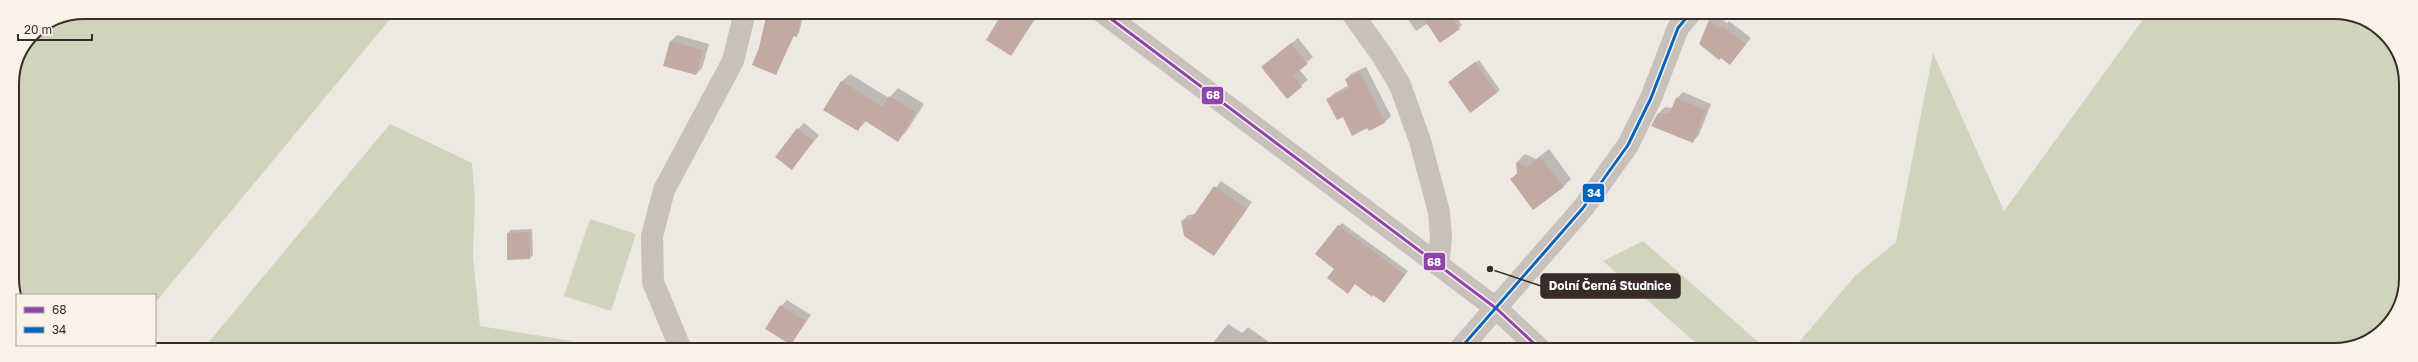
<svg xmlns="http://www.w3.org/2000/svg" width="2418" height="362" font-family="'Golos Text',sans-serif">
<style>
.green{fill:#d0d4bc}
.shadow{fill:#0003}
.building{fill:#c2aaa3}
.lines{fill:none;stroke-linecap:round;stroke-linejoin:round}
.minor{stroke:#c7c0bb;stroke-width:22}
.bus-1-casing{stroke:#faf1e9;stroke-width:6}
.bus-2-casing{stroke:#faf1e9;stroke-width:6}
.bus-1{stroke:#8e44ad;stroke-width:3}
.bus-2{stroke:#0065bd;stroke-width:3}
.rim{fill:none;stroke:#382c28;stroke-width:2}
.leader{fill:none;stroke:#382c28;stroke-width:1.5}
.callout-dot{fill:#382c28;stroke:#faf1e9;stroke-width:1.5}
.callout{fill:#382c28;stroke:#382c28;stroke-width:1.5}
.callout-label{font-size:12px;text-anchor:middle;font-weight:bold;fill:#fff}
.line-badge{stroke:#faf1e9;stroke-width:1.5}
.badge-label{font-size:11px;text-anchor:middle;font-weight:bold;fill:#fff}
</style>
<rect width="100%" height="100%" fill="#eee8e2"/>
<path class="green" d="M84,12H396L155,303V295H17V301L14,297L12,84L18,56L33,33L57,17Z
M2159,13H2343L2382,30L2405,70V287L2382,332L2334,350H1704L1603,261L1643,241L1764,347L1793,349L1856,275L1896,242L1933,53L2004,211L2144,18Z
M390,124L472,163L475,199L473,256L480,326L572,341L569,350L203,349Z
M590,219L636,234L611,311L564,296Z
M65,345H120L117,349H75Z"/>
<path class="shadow" d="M768,12H804L799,33L794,36L776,74L760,48Z
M1004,12H1040L1011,55Z
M1403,12H1453L1462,25L1459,28L1428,23L1416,31Z
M1716,15L1727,23L1729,21L1751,38L1730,64L1710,21Z
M677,35L709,44L702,68L696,74L671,41Z
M1298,38L1313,57L1299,69L1308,80L1287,97L1269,61Z
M1479,60L1500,90L1471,112L1452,79Z
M1366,67L1391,116L1385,122L1369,130L1368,127L1343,116L1327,100L1333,94L1349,85L1346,79L1352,73Z
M850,74L889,98L898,88L924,104L906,132L898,140L867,120L858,130L841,82Z
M1683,92L1711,104L1699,135L1693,141L1659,113L1665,107L1672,108L1677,98Z
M804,123L819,135L792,169L798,129Z
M1549,149L1571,179L1563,187L1511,179L1518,173L1517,162L1525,154L1536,159Z
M1221,181L1252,202L1214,255L1182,221L1188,215L1196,214Z
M1342,223L1408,271L1384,302L1335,269L1339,226Z
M532,229L533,255L530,258L508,233L511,230Z
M787,300L811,315L791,343L781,306Z
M1228,324L1242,333L1248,327L1280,350L1208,349Z
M756,342L758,350H733Z"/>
<path class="building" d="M767,12H802L797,37L793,36L776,75L752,65L759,48Z
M1003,12H1039L1011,56L986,40Z
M1419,12H1448L1460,29L1440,43Z
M1709,20L1720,29L1722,26L1746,44L1730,65L1721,58L1719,60L1699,44Z
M670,41L703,50L696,75L663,66Z
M1291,43L1308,64L1293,75L1302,87L1287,99L1261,67Z
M1475,62L1497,93L1470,113L1448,82Z
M1360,72L1385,123L1369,131L1367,128L1352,136L1343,117L1337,120L1326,99L1349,88L1345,79Z
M841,81L883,107L889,96L916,112L898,142L864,120L858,131L823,110Z
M1676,98L1706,110L1693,143L1651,126L1658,113L1669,114Z
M797,128L813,141L792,170L775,157Z
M1540,157L1564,187L1533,210L1510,179L1517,174L1516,162L1527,167Z
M1214,186L1247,209L1214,256L1184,236L1181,221L1191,219Z
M1338,225L1405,275L1384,303L1373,295L1372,297L1355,284L1348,294L1327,278L1334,269L1315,254Z
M530,232V259L507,260V233Z
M780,305L806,321L791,345L765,329Z"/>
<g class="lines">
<path class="minor" d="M1102,12L1497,309L1541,350
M1351,12L1382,55L1400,85L1420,141L1439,212L1441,238L1438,265
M681,350L653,282L652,236L664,190L733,61L745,12
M1459,350L1583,208L1628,145L1651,98L1678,28L1691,12"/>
<defs>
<path id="bus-1" d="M1102,12L1497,309L1541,350"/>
<path id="bus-2" d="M1459,350L1583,208L1628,145L1651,98L1678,28L1691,12"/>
</defs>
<use href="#bus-1" class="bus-1-casing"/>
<use href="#bus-2" class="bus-2-casing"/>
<use href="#bus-1" class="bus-1"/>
<use href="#bus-2" class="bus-2"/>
</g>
<path d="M0 0H2418V362H0ZM84 19H2334A65 65 0 0 1 2399 84V278A65 65 0 0 1 2334 343H84A65 65 0 0 1 19 278V84A65 65 0 0 1 84 19Z" fill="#faf1e9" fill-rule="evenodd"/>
<path class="rim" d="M84 19H2334A65 65 0 0 1 2399 84V278A65 65 0 0 1 2334 343H84A65 65 0 0 1 19 278V84A65 65 0 0 1 84 19Z"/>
<path class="leader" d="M1490 269L1541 286"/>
<circle class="callout-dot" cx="1490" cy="269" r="4"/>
<rect class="callout" x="1541" y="274" width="139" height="24" rx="4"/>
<g class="callout-label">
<text x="1610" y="290">Dolní Černá Studnice</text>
</g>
<g class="line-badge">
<rect x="1201" y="86" width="23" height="19" rx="4" fill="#8e44ad"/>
<rect x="1582" y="183" width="23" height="20" rx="4" fill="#0065bd"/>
<rect x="1423" y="252" width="23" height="19" rx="4" fill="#8e44ad"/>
</g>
<g class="badge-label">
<text x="1213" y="99">68</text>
<text x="1594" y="197">34</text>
<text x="1434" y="266">68</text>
</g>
<rect x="16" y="294" width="140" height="52" fill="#faf1e9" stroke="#aca29c"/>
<rect x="24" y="307" width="20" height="6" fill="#8e44ad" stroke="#aca29c"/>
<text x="52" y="314" font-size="12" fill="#382c28">68</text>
<rect x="24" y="327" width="20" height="6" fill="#0065bd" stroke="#aca29c"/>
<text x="52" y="334" font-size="12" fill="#382c28">34</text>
<path d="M18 34v6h74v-6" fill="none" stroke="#382c28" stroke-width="2"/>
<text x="24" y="34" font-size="12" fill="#382c28" stroke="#faf1e9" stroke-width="3" paint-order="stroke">20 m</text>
</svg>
